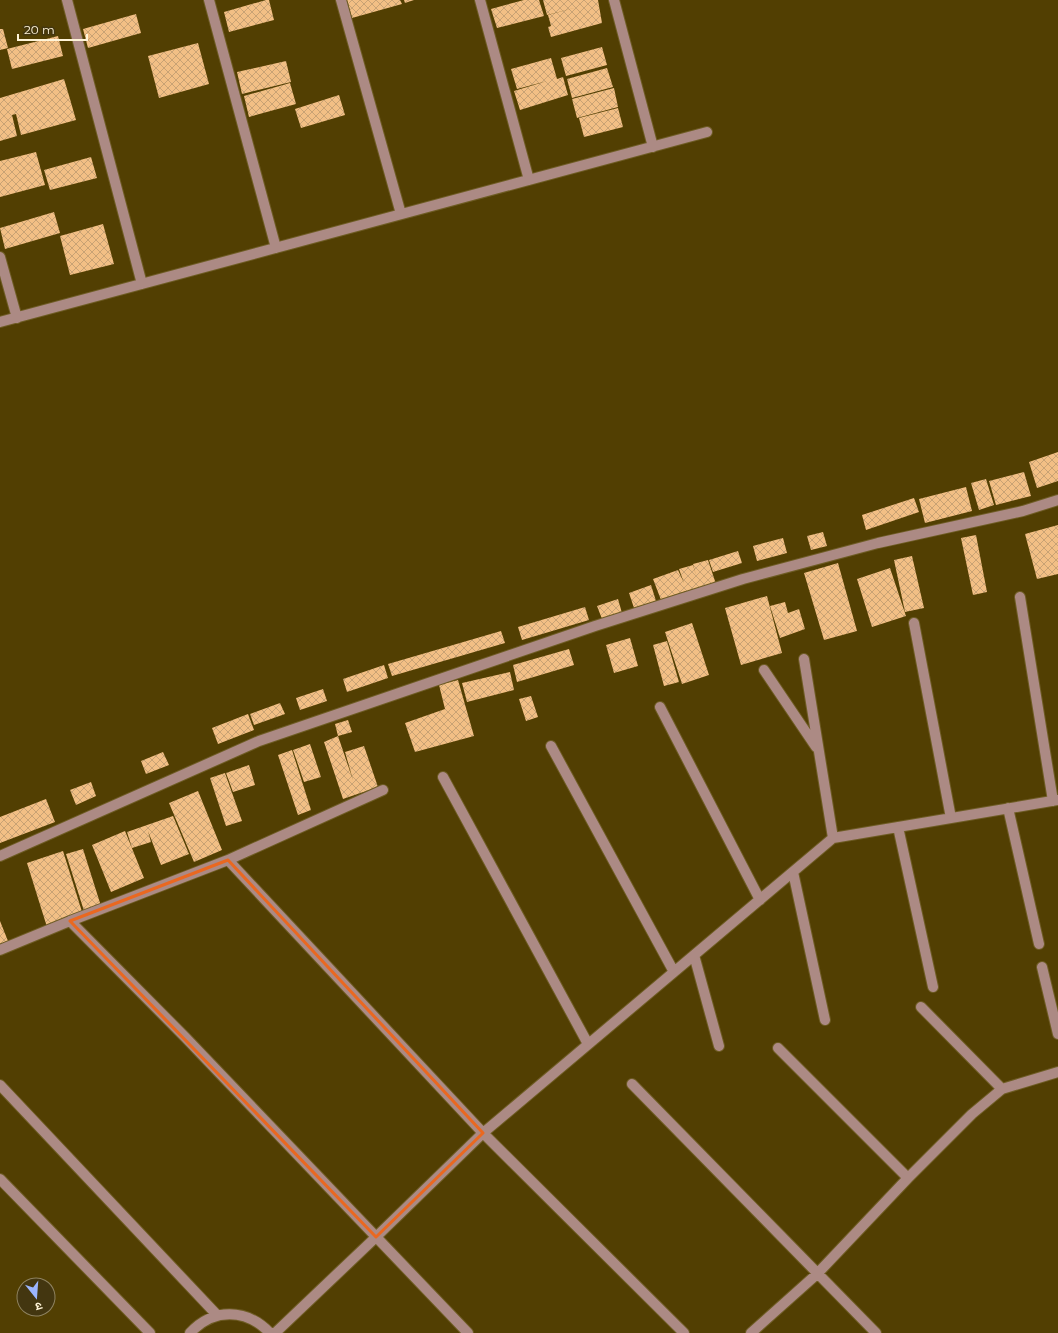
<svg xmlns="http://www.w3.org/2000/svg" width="1058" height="1333" font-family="Montserrat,'Noto Sans Devanagari',sans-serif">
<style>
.building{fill:url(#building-cross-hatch)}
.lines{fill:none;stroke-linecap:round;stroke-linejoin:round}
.minor-casing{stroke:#6e5c24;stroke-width:12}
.minor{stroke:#ac8a84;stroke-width:10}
.marked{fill:none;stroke:#ea6820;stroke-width:3;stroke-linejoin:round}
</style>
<defs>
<pattern id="building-cross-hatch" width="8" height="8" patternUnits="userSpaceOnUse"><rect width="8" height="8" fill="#f2bf85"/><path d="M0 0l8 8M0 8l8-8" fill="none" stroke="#c8a274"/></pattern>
</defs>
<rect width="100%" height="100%" fill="#523f02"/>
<path class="building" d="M266,0H269L274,20L229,32L224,12Z
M347,0H400L402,4L352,18Z
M404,0H414L405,3Z
M524,0H539L544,16L497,28L491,9Z
M543,0H598L602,23L551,37L548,27L551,26L548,15L578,7L547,15Z
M136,14L141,33L88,48L83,29Z
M0,29H3L8,48L0,50Z
M58,36L63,56L12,69L7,49Z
M198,43L209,84L159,98L148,56Z
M602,47L607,65L566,76L561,58Z
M551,58L557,79L563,77L568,95L520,110L514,91L547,81L517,89L511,69Z
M286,61L291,82L242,94L237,72Z
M607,68L613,87L572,98L567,79Z
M64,79L70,99L31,110L70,99L76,120L21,135L16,114L12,115L17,136L0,141V98Z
M290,83L296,104L249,117L244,96Z
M614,88L618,107L577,118L572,99Z
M339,95L345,115L301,128L295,109Z
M618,108L623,127L584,137L579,118Z
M36,152L45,185L0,197V161Z
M91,157L97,178L50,190L44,170Z
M54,212L60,233L5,249L0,228Z
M103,224L114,264L70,275L60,236Z
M1058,452V481L1037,488L1029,462Z
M1024,472L1031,496L996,505L989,481Z
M986,479L994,505L979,510L971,483Z
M966,487L972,511L925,523L919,499Z
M914,498L919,512L866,530L862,515Z
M1058,525V574L1037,579L1025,534Z
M823,532L827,546L811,550L807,536Z
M976,535L987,592L973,595L961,538Z
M783,538L787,553L757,561L753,546Z
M738,551L742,563L713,572L709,560Z
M912,556L924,608L905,612L894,560Z
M708,560L716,584L701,589V587L686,592V591L661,600L653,579L678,570L684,583L679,569L693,565L696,575L693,564Z
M838,563L857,631L824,640L804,573Z
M890,568L906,616L872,627L857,579Z
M651,585L656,601L634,608L629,593Z
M767,596L782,653L741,665L725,608Z
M618,599L622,613L602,619L597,606Z
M785,602L788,613L799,609L805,629L780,638L770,606Z
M585,607L589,620L522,640L518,627Z
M692,623L709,675L682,684L665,632Z
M501,631L505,643L392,676L388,664Z
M630,638L638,666L614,673L606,645Z
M667,641L679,682L664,686L653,645Z
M569,649L574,665L517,682L513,665Z
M384,665L388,678L347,692L343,679Z
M510,672L514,690L467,702L462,683Z
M458,680L474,736L415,752L405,723L445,709L439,685Z
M323,689L327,701L300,710L296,698Z
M531,696L538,717L526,721L519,699Z
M280,703L285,714L254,725L250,714Z
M248,714L254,730L218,744L212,728Z
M348,720L352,732L338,736L335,724Z
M338,736L353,780L345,752L364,746L378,787L343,799L324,742Z
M310,744L321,777L304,782L293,750Z
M292,750L311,810L298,815L278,755Z
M163,752L169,765L146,774L141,761Z
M249,765L255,785L233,792L226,773Z
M225,773L242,821L226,826L210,778Z
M91,782L96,796L76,805L70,790Z
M198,791L222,850L194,862L169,803Z
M46,799L55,822L0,843V817Z
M173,816L189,854L161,865L148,831L151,842L132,848L127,832Z
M125,831L144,878L111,892L92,845Z
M83,849L101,906L84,911L66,854Z
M63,851L83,915L47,927L27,863Z
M0,921L8,941L0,944Z"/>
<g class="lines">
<defs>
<path id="minor" d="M67,0L142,284
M209,0L276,248
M341,0L401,214
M480,0L529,180
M614,0L653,147
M0,257L17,318
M0,322L707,132
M1020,597L1053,801
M914,623L951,818
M804,659L833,838
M764,670L816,747
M660,707L760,900
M551,746L674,972
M443,777L588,1044
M1008,808L1039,944
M898,827L933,987
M0,856L259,741L595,626L743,579L878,543L1023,511L1058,500
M228,860L483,1133L684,1333
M793,872L825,1020
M70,921L185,1037L468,1333
M0,950L70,921L228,860L383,790
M694,955L719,1046
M1042,967L1058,1034
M921,1007L1002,1089
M778,1048L908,1178
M632,1084L876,1333
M0,1085L217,1315
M0,1179L150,1333
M190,1333C213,1308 246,1308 270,1333
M275,1333L376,1237L483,1133L833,838L1058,800
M751,1333L817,1274L908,1178L972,1114L1002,1089L1058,1072"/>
</defs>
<use href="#minor" class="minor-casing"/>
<use href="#minor" class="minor"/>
</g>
<path class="marked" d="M228,860L483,1133L376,1237L70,921Z"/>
<g transform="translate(36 1297) rotate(163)"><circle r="19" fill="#433610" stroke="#8e8260"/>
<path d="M0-3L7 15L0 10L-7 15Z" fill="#9bb5fd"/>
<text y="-6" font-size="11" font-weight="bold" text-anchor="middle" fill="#fff4d8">उ</text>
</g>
<path d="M18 34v6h69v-6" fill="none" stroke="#fff4d8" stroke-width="2"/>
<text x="24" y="34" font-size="12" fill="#fff4d8" stroke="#433610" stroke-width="3" paint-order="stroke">20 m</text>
</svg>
